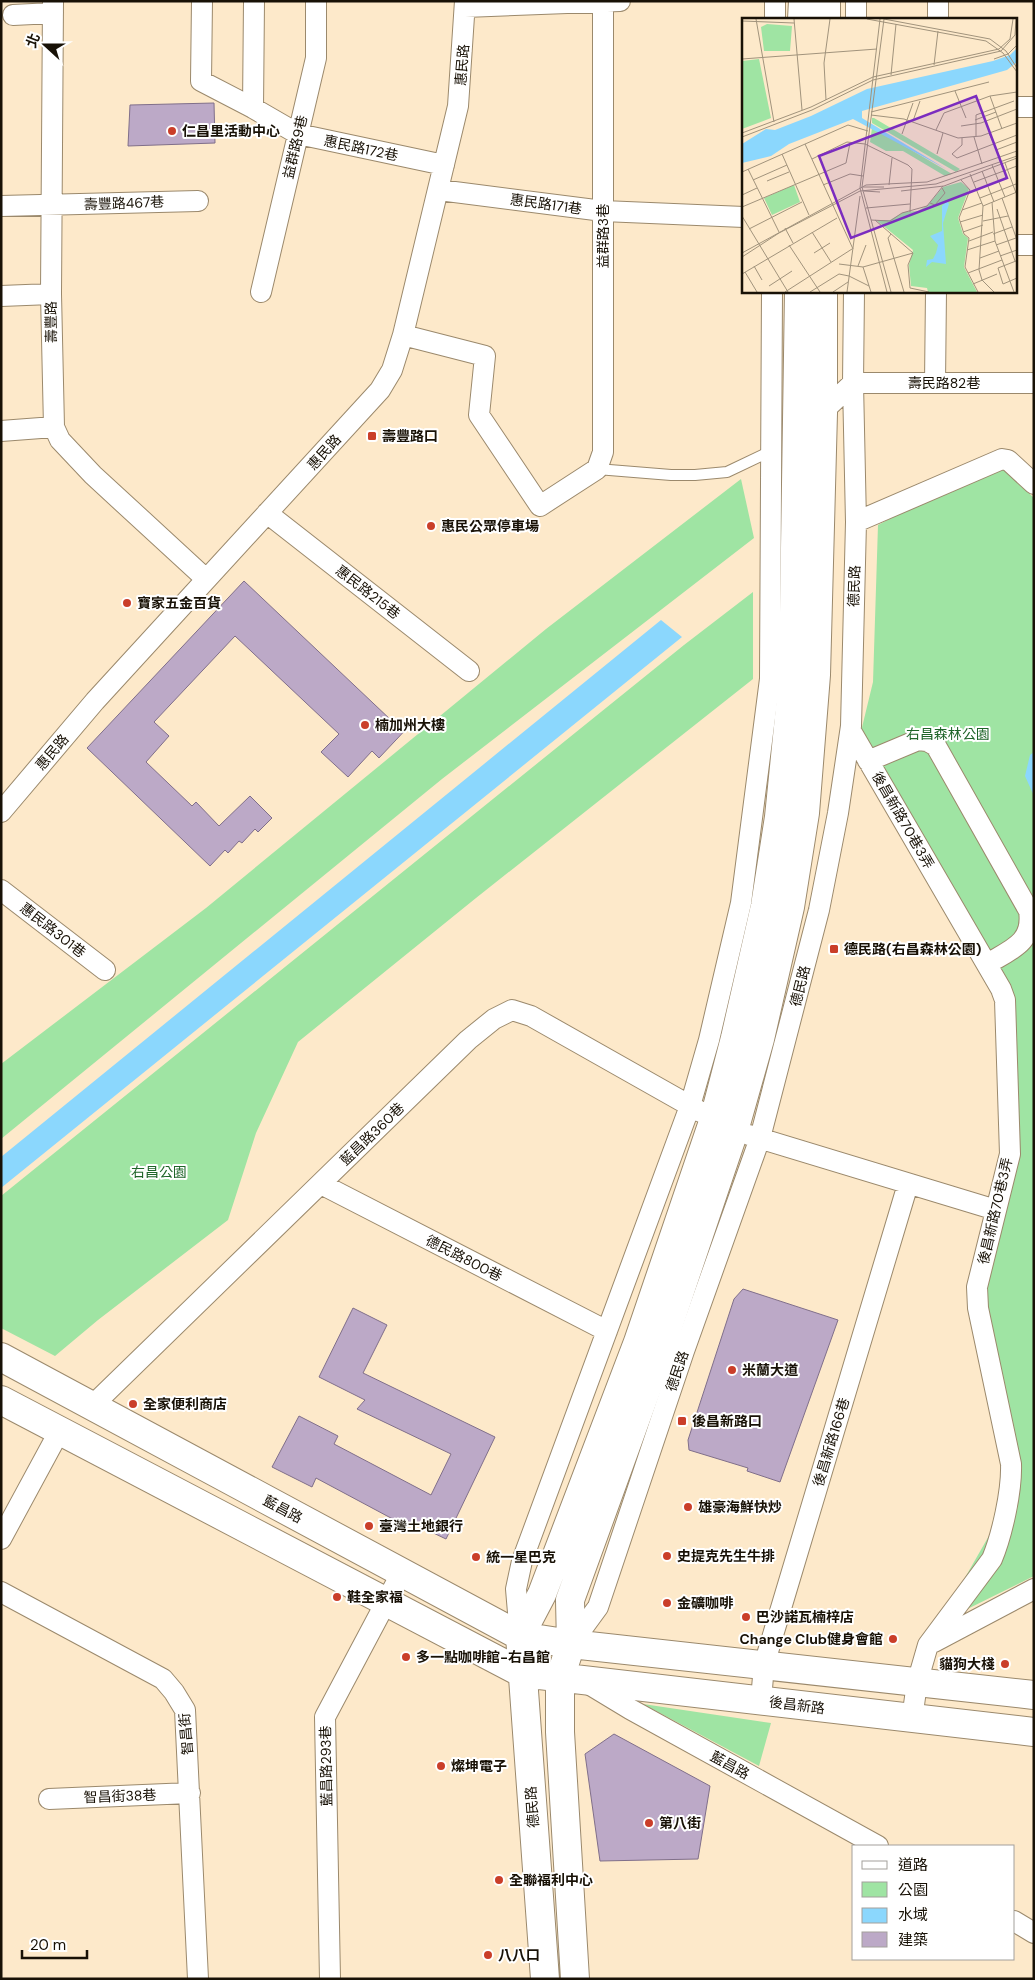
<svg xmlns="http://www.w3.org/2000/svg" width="1035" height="1980" font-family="'DM Sans','Noto Sans TC',sans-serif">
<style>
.green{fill:#9fe4a3}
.water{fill:#8bd7fd}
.building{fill:#bca9c7;stroke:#806f8a}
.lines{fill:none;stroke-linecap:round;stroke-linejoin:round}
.lane-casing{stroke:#9b896c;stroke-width:12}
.street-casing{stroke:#9b896c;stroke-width:22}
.secondary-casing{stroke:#9b896c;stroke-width:30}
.lane{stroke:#fff;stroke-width:10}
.street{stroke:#fff;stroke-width:20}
.secondary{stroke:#fff;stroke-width:28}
.poi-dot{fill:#ca3e29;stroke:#fff;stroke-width:2}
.labels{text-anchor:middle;stroke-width:4;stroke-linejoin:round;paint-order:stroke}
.street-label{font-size:14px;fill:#181106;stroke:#fff}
.poi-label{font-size:14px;font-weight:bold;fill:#181106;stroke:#fff;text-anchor:start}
.park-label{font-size:14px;fill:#1f6529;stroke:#fff}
.inset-road{fill:none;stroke:#a1937c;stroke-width:1}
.view{fill:#7b2cbf;fill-opacity:0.15;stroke:#7b2cbf;stroke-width:2.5}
.inset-edge{fill:none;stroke:#181106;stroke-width:2.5}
</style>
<rect width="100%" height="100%" fill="#fde9ca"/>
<path class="green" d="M997,463L1034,498V1576L939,1623L990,1534L1005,1468L976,1289L1017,1121L1001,986L857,748L873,682L878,525Z
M741,479L754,538L442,779L1,1139V1064L206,908L546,629Z
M753,592V679L476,898L298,1042L256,1133L228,1220L98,1320L55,1356L1,1328V1196L684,645Z
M643,1704L771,1723L759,1766Z"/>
<path class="water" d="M661,620L682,637L1,1188V1157Z
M1034,752V796L1025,776L1030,755Z"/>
<path class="building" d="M214,103L215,143L128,146L130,105Z
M244,581L392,721L411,724L379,758L372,751L348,777L321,752L339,734L235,636L154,722L169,736L146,762L192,806L196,802L219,826L250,796L272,818L258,832L255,829L242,843L239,841L228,853L225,850L210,866L87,748Z
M743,1289L838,1320L780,1482L747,1471L748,1468L689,1450L688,1440L734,1299Z
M353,1308L387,1325L363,1373L495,1437L446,1539L406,1520L404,1525L316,1478L312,1487L272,1467L299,1416L338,1436L334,1444L431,1495L451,1454L357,1409L365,1400L319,1377Z
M614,1734L710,1786L698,1859L600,1861L585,1754Z"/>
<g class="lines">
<defs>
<path id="lane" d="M597,469L671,475H695L727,472L771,451"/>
<path id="street" d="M53,1L51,294L54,427L60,440L93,475L206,579
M202,1L201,81L253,108L298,134L444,165
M465,7L620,1
M13,15L53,13
M775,19V1
M856,19V1
M938,19V1
M1016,107H1034
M253,108L254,1
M439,190L603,211L744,217
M1,206L198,201
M1016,245H1034
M261,292L316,58V1
M1,296L51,294
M403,335L485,356L479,415L540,506L597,469L603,452V1
M935,383L936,291
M817,417L853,383H1034
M1,431L54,427
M267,513L469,671
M856,522L1002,459L1008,460L1034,484
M851,731L1001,989L1005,1000L1010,1154L977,1287L978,1308L1011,1464C1012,1491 1002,1535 992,1559L928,1645L917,1683L912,1719
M868,761L918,740L927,741L936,746L1029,911C1034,943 1010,950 987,964
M1,812L95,701L380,390L392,370L403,335L458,106L465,1
M1,890L105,970
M749,1135L996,1210
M321,1184L607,1331
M92,1406L468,1040L494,1019L512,1010L531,1016L701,1112
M1,1539L60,1430
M1,1592L163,1679L174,1692L185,1710L198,1979
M520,1636L516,1589L522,1561L690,1106L709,1040L741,903L770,679L772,291
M934,1642L1034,1589
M571,1644L598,1607L684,1351L760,1138L819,910L838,813L851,726L856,522L853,383L854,291
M587,1683L630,1709L878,1846
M761,1700L764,1665L908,1184
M49,1799L190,1793
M1014,1921L1034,1933
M330,1979L325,1717L402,1572"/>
<path id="secondary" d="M802,19L803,1
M826,19V1
M1,1357L520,1636L571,1644L1034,1695
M1,1400L522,1673L1034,1732
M545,1979L520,1636L542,1594L638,1342L714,1119L735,1038L765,906L779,817L793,677L799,291
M575,1979L560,1732V1678L571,1644L570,1600L652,1374L734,1131L760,1039L790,907L805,813L816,675L823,413V291"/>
</defs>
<use href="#lane" class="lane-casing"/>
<use href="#street" class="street-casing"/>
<use href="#secondary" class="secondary-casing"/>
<use href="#lane" class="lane"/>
<use href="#street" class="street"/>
<use href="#secondary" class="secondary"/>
</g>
<g class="poi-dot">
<circle cx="172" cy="131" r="5"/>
<rect x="367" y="431" width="10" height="10" rx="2.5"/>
<circle cx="431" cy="526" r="5"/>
<circle cx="127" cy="603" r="5"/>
<circle cx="365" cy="725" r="5"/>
<rect x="829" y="944" width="10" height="10" rx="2.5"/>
<circle cx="732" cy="1370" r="5"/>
<circle cx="133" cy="1404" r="5"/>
<rect x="677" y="1416" width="10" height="10" rx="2.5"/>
<circle cx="688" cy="1507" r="5"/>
<circle cx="369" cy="1526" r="5"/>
<circle cx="667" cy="1556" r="5"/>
<circle cx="476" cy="1557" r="5"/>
<circle cx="337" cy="1597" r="5"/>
<circle cx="667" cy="1603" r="5"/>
<circle cx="746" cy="1617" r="5"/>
<circle cx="893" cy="1639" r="5"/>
<circle cx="406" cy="1657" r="5"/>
<circle cx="1005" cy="1664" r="5"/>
<circle cx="441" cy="1766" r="5"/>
<circle cx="649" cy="1823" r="5"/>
<circle cx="499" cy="1880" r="5"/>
<circle cx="488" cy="1955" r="5"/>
</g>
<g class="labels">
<g class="street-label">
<text transform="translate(462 65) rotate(-85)" y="5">惠民路</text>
<text transform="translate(295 147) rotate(-77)" y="5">益群路9巷</text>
<text transform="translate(361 148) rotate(12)" y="5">惠民路172巷</text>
<text transform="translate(124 203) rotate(-2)" y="5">壽豐路467巷</text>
<text transform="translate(546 204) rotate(8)" y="5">惠民路171巷</text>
<text transform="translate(603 236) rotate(-90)" y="5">益群路3巷</text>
<text transform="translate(51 322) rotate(-91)" y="5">壽豐路</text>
<text x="944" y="388">壽民路82巷</text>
<text transform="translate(324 452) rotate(-48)" y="5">惠民路</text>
<text transform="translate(854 586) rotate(-88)" y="5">德民路</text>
<text transform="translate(368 592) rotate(38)" y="5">惠民路215巷</text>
<text transform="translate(52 752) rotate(-49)" y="5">惠民路</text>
<text transform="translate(903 820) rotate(60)" y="5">後昌新路70巷3弄</text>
<text transform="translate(53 930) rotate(38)" y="5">惠民路301巷</text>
<text transform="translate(800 986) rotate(-76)" y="5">德民路</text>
<text transform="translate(372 1134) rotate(-44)" y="5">藍昌路360巷</text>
<text transform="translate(995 1211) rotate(-77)" y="5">後昌新路70巷3弄</text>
<text transform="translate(464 1258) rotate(27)" y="5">德民路800巷</text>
<text transform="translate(677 1371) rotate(-71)" y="5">德民路</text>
<text transform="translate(831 1442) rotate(-73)" y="5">後昌新路166巷</text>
<text transform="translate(283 1509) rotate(28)" y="5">藍昌路</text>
<text transform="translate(797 1705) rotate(7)" y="5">後昌新路</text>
<text transform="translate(186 1734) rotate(-95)" y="5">智昌街</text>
<text transform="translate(730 1765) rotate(29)" y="5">藍昌路</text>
<text transform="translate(326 1766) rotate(-91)" y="5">藍昌路293巷</text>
<text transform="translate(120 1796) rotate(-2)" y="5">智昌街38巷</text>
<text transform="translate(532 1807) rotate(-94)" y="5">德民路</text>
</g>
<g class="poi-label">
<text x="182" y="136">仁昌里活動中心</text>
<text x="382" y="441">壽豐路口</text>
<text x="441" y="531">惠民公眾停車場</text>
<text x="137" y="608">寶家五金百貨</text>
<text x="375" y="730">楠加州大樓</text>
<text x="844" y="954">德民路(右昌森林公園)</text>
<text x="742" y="1375">米蘭大道</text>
<text x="143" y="1409">全家便利商店</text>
<text x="692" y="1426">後昌新路口</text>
<text x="698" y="1512">雄豪海鮮快炒</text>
<text x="379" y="1531">臺灣土地銀行</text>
<text x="677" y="1561">史提克先生牛排</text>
<text x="486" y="1562">統一星巴克</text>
<text x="347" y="1602">鞋全家福</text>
<text x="677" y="1608">金礦咖啡</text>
<text x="756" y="1622">巴沙諾瓦楠梓店</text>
<text x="883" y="1644" text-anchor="end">Change Club健身會館</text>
<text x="416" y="1662">多一點咖啡館-右昌館</text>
<text x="995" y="1669" text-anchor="end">貓狗大棧</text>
<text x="451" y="1771">燦坤電子</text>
<text x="659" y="1828">第八街</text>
<text x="509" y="1885">全聯福利中心</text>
<text x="498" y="1960">八八口</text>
</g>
<g class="park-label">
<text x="948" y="739">右昌森林公園</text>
<text x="159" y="1177">右昌公園</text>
</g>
</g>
<g transform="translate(742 18)">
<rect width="275" height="275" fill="#fde9ca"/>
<path d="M25,6L50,8L48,33H22L19,9ZM17,41L29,100L0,111V43ZM130,100H132L218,151L214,154L130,105ZM130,110L137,113L210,156L203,158L161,133H144L128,124ZM219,164L227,171L216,200L221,216L226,220L222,249L235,274H186L185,270L169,268L167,247L171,232L134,202H148L162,194L176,193L186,187L201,169ZM52,167L58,184L30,197L22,180Z" fill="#9fe4a3"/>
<path d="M275,30V44L265,52L120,93V100L204,151L111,101L47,126L29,138L0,145V126L24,111L33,112L69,98L125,71L251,43L268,37ZM205,183L207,186L201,205L204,246L190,244L184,249L185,242L191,241L194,235L196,227L188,218L200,213V188Z" fill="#8bd7fd"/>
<path class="inset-road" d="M14,1L32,104M52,1L60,92M125,1L244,23L261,35L275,54M138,1L118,170L145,274M142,1L120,169L149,274M142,1L248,21L264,33L275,50M0,3L52,5M0,41L135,31M252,41L266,36L275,27M192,47L196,13M149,57L154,6M213,73L224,100M248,78L260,111M84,82L82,45L88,1M129,94L247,64M129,97L162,101L216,120L239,118L275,105M233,102L254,94M171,103L178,83M219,108L239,105L275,91M194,112L202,95L248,78L275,74M0,115L69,89L131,59L257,31L268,21L271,1M247,115L258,140M160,116L171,85M234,118V97L272,83M0,119L70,92L131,62L259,33L273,17L274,1M232,119L240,146M220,120V127L210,136L215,140L275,117M63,126L111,231M254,132L275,124M40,136L67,197M195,136L201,115M70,141L105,124L123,126L166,147L170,151L168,194M263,145L274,175M250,147L263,179M6,151L37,214M240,153L252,184M0,154L106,107L126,113M228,156L241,188M11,162L45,147M219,162L228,172L217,200L222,216L227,220L223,249L236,274M25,163L47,154M232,164L275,148M81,167L108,156L121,158M147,167L150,140M121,169H142M122,173L138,174M159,173L202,168L275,140M0,177L15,170M238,180L274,166M260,180L275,222M250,184L253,223L272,274M188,185L193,187L203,175L200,170M0,189L104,145L108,125M124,190L168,186M255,191L273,243M220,192L240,185M0,198L46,274M129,202L148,203L160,195L185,188L201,168M133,202L171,235M241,203L266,198M218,204L241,197M43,210L51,225M7,211L60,184M70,214L89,244M221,214L241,207M149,216L146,220L162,274M251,216L270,209M227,223L251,214M47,227L78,274M254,227L274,220M225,232L253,223M0,235L124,167L185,164L275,133M72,235L88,225M171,235L166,247L168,270L187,274M258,238L275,232M0,239L37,215L118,173L194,166L275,138M238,240L257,233M274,243L256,250L261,266L275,260M97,246L121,249L171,235M12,248L20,262M116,248L124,227M121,249L129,274M3,254L15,274M226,255L260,242M0,256L95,200M231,266L255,256M27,268L50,253M43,274L110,231M68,274L97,256L107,258L127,268M91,274L106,264M105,274L118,178M252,274L240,262L237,252L241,188L275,174"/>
<path class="view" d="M234,78L265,160L109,220L77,138Z"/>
<rect width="275" height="275" class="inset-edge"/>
</g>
<rect width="1035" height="1980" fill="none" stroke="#181106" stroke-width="5"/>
<rect x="852" y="1845" width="162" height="115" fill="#ffffff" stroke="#a3a09b"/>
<rect x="862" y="1861" width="25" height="8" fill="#ffffff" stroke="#a3a09b"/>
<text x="898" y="1870" font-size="15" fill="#181106">道路</text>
<rect x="862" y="1882" width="25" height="15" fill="#9fe4a3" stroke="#a3a09b"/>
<text x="898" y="1895" font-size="15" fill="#181106">公園</text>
<rect x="862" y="1908" width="25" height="15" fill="#8bd7fd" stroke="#a3a09b"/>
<text x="898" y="1920" font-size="15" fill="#181106">水域</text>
<rect x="862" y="1932" width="25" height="15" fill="#bca9c7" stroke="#a3a09b"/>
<text x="898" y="1945" font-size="15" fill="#181106">建築</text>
<g transform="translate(45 45) rotate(291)" stroke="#ffffff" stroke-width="4" paint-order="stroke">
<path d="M0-4L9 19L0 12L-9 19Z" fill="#181106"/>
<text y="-8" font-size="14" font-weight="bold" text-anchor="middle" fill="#181106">北</text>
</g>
<path d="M22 1950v8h65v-8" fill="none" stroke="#181106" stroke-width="2.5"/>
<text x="30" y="1950" font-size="15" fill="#181106" stroke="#ffffff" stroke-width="4" paint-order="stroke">20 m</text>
</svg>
